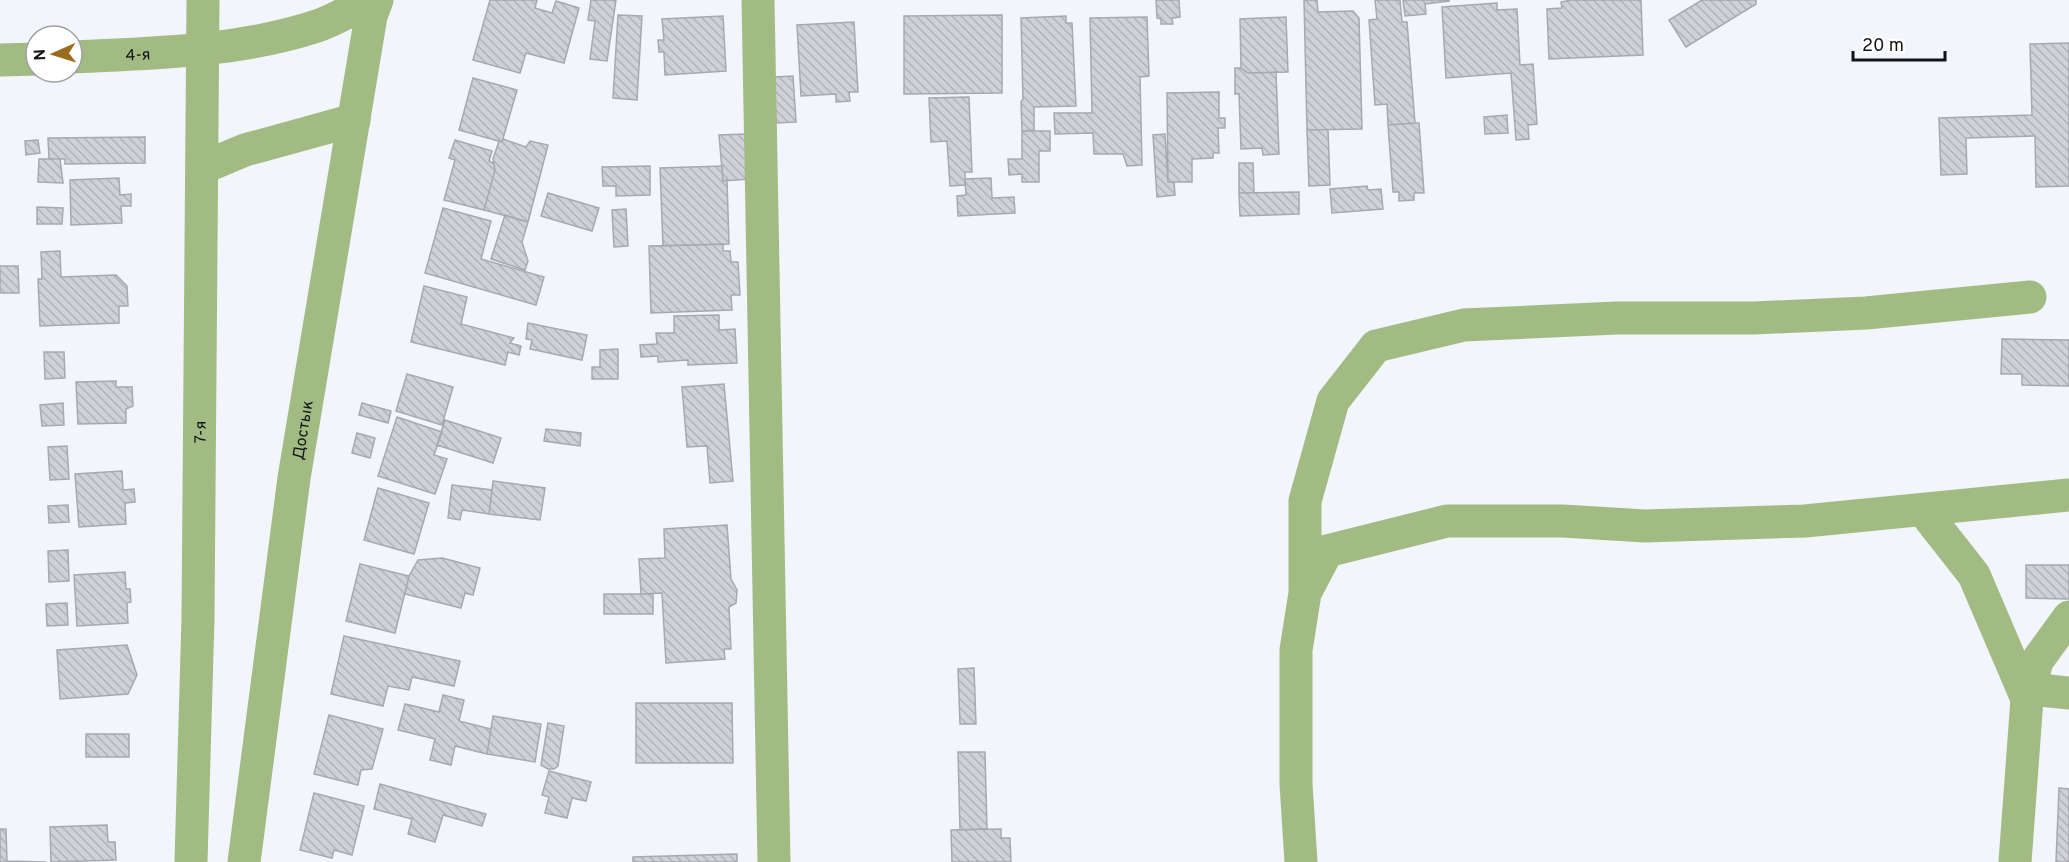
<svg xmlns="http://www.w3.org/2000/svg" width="2069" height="862" font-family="Overpass,sans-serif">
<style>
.building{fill:url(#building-back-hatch);stroke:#a8a8af;stroke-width:1.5}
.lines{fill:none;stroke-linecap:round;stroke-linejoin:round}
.minor{stroke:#a1bb83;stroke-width:33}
.labels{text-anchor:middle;stroke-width:6;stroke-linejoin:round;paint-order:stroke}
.street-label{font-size:16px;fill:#121315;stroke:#fff}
</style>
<defs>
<pattern id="building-back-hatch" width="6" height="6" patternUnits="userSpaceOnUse" patternTransform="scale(1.5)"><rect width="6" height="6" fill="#d0d1d8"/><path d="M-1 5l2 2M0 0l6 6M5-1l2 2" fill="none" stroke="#b2b3b8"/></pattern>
</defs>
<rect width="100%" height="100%" fill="#f2f5fc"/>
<path class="building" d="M490,0H537L535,8L552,13L556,1L579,8L564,63L526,53L520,73L473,60Z
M591,0H616L607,61L590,59L595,21L588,20Z
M1156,0H1179L1180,17L1172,18L1173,24H1161V19L1157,18Z
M1304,0H1317L1318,12L1353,11L1359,18L1362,129L1307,130Z
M1375,0H1400L1402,22H1407L1415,123L1388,125L1387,104L1375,105L1369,20L1377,19Z
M1403,0H1449V1L1425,4L1426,14L1405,16Z
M1571,0H1641L1643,55L1549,59L1547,9L1562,8L1561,2Z
M1702,0H1756V4L1686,47L1669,20Z
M1497,3V10L1517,9L1520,65L1533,64L1537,124L1528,125L1529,139L1516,140L1511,73L1446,78L1442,7Z
M618,15L642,16L637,100L613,98Z
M1002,15V93L904,94V16Z
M723,16L726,71L665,75L664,52H659L658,40H664L662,19Z
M1066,16V23H1072L1076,106L1034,107V130L1022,131L1021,102L1023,99L1021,18Z
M1147,17L1149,76L1140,77L1142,165L1127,166L1123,154H1094L1093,133L1055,134L1054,113H1092L1090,18Z
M1286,17L1288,72L1248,73L1241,68L1240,19Z
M854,22L858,92H849L850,101L836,102V94L801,96L797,25Z
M2069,43V186L2036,187L2035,136L1966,138L1967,174L1941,175L1939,118L2032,115L2030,44Z
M1235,68H1241L1248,73L1276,72L1279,154L1263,155L1262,148L1241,149L1239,94H1235Z
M793,76L796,122L776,123L774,77Z
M473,78L517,90L502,142L459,130Z
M1219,92V118H1225V128H1218L1219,153H1213V158L1192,159V182H1168L1167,93Z
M969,97L972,172H965V185L950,186L947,141L931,142L929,98Z
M1507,115L1508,133L1485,134L1484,117Z
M1415,123H1419L1424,193H1414V200L1399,201V192H1393L1388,125Z
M1307,130H1328L1330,185L1309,186Z
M1022,131H1050V151H1039V182H1022V174L1009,175L1008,159H1022Z
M746,134L749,179L723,181L719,135Z
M1165,134L1168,182H1174L1175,195L1157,197L1153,135Z
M145,137V163L65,164V159H49L48,138Z
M503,139L526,147L530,141L548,145L528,222L484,210L495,170L493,159L499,141L502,142Z
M38,140L40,153L26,155L25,141Z
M455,140L492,151L489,161L494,164L495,170L484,210L444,200L455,160L449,158Z
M39,159H60L63,183L38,182Z
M1239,163H1253L1254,193H1239Z
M650,166V195L616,196V186H603L602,167Z
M722,166L723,181L727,180L729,244L663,246L660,168Z
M119,178L120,195L131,194V206H121L122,223L71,225L70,180Z
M991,178L992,198L1014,197L1015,213L958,216L957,196L966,195L965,179Z
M1367,186L1368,190L1381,189L1383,209L1332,213L1330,189Z
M1299,192V214L1240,216L1239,193Z
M548,193L599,208L592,231L541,216Z
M37,207L63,208L62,224H37Z
M443,208L491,221L481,259L544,277L536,305L425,273Z
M626,209L628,246L614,247L612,210Z
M505,215L528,222L522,242L528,261L525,270L491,259Z
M723,244V251H730L731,262H738L740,295H731L732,310L651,313L649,246Z
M60,251L61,277L116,275L127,286L128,306H119V323L40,326L38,279H42L41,252Z
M0,266H18L19,293H0Z
M424,286L467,297L461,324L514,338L510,343L521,346L519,355L508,352L505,365L411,342Z
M719,315V330L735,329L737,363L688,365V360L658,362V356L641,357L640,345L657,344L656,333H674V316Z
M528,323L587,335L582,360L530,349L532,340L526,339Z
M2002,339L2069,340V386L2022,385V374H2001Z
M618,349V379H592V367H600V350Z
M44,352H64L65,378L45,379Z
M407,374L453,387L442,425L396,411Z
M116,381V387H132L133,406L126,409V423L78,424L76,382Z
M724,384L733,481L710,483L707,446L687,447L682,387Z
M63,403L64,425L42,426L40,405Z
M362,403L391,411L388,423L359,415Z
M397,417L442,432L434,455L447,459L435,494L378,476Z
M445,420L501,438L493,463L437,445Z
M546,429L581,433L580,446L544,441Z
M357,433L375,438L370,458L352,453Z
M67,446L69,479L50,480L48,447Z
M122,471L123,490L134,489L135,502L125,503L126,524L79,527L75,474Z
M493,481L545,488L540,520L489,514Z
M452,485L492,490L489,514L462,510L460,520L448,518Z
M378,488L429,503L414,554L364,540Z
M68,505L69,522L49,523L48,506Z
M727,525L731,579L737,590L736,603L729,607L731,649H724L725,659L666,663L662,593L641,594L639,559L665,558L664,529Z
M68,550L69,581L49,582L48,551Z
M442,558L480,568L473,595L465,593L461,608L405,594L409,576L418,560Z
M360,564L409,576L395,633L346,621Z
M2026,565H2069V599L2026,598Z
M125,572L126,589H130L131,602L127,603L128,623L77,626L74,575Z
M604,594H653V614H604Z
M67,603L68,625L47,626L46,604Z
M344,636L460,661L454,686L412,677L409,690L388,686L383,706L331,694Z
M127,645L137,675L128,694L60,699L57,650Z
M974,668L976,724H960L958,669Z
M443,695L464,700L459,721L491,729L487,754L455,746L451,765L430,760L435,739L398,730L405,704L439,712Z
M636,703H732L733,763H636Z
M329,715L383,729L372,769L361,770L358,785L314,774Z
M493,716L541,724L535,762L487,754Z
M548,723L564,726L558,766L554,769H548L541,765Z
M86,734H129V757H86Z
M958,752H985L987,829L960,830Z
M549,771L591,782L586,801L572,798L567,818L545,813L549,797L542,795Z
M380,784L486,814L482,826L443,815L435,842L408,834L412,819L374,809Z
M2059,788L2069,789V862H2056Z
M314,793L364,806L352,855L334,850L332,858L300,850Z
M107,825L108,842H115L116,860L51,862L50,827Z
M0,829H6L7,861L46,862H0Z
M1001,829V838H1010L1011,862H952L951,830Z
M737,854V862H633V857Z"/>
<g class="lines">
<g class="minor">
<path d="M758,0L774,862"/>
<path id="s1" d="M72,57C154,53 238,52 317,26C335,20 353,9 370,0"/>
<path d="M0,60L36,59"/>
<path d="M202,168L245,150L354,120"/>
<path d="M1923,510L1974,575L2027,699"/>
<path d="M1305,588V501L1333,401L1376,346L1464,325L1617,318H1754L1866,313L2030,297"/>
<path d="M2030,689L2069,693"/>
<path id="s2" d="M191,862L198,618L203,0"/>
<path id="s3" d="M244,862L294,478L371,16L377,0"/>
<path d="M1301,862L1296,784V650L1305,593L1327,551L1447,521H1563L1645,526L1805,521L2069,495"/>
<path d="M2015,862L2027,699L2037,661L2069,617"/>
</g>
</g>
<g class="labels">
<g class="street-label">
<text dy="6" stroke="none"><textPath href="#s1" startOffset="66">4-я</textPath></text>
<text dy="6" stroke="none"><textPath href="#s3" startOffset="436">Достык</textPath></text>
<text dy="6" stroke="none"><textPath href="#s2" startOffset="430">7-я</textPath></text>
</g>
</g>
<g transform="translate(54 54) rotate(267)"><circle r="28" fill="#ffffff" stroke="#a0a1a1" stroke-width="1.5"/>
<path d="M0-4.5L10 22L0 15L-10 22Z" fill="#9c6c1e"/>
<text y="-9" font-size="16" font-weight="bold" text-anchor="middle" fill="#121315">N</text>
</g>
<path d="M1853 51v9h92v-9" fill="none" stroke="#121315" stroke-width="3"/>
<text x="1862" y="51" font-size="18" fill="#121315" stroke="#ffffff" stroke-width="4.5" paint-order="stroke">20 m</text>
</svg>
